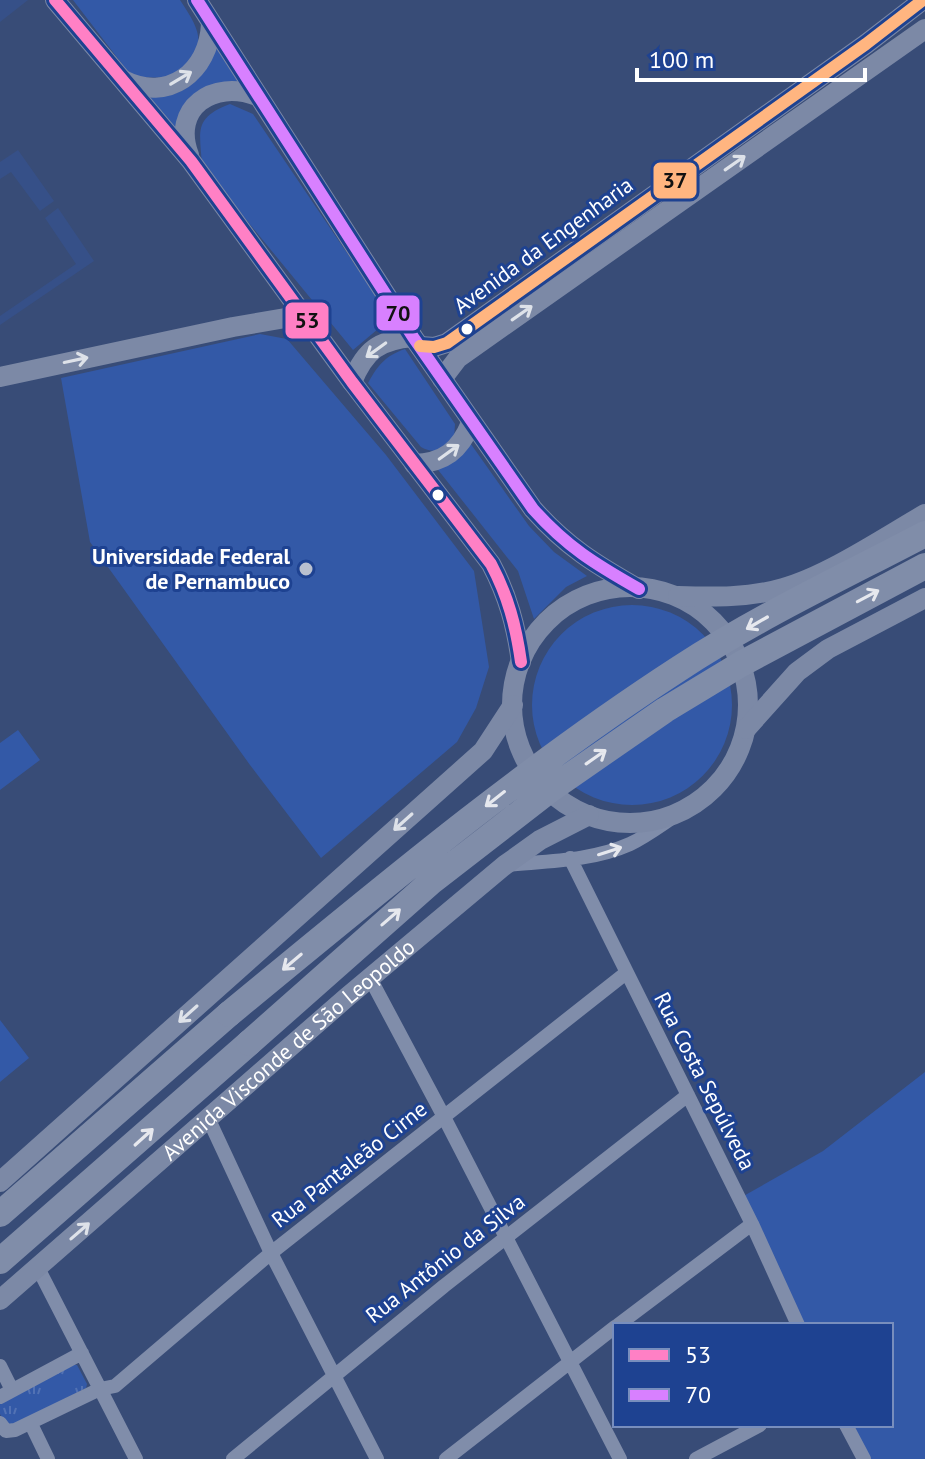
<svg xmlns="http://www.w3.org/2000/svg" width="925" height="1459" font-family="'PT Sans',sans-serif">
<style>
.grass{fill:#3359a7}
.park{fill:url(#park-tufts)}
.water{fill:#365088}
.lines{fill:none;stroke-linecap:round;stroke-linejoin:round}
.street{stroke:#808daa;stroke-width:14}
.secondary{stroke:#7c89a6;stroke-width:20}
.highway{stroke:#808da9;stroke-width:26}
.highway-bridge{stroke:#808da9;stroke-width:26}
.bus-1-casing{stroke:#1e4291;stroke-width:18}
.bus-2-casing{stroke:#1e4291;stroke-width:18}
.bus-3-casing{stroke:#1e4291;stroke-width:18}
.bus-1{stroke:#ff80c5;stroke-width:12}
.bus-2{stroke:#d880ff;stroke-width:12}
.bus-3{stroke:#ffb580;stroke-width:12}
.oneway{stroke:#dee2e9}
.oneway2{stroke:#e6e8ee}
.bus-dot{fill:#fff;stroke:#1e4291;stroke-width:3}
.poi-dot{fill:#b9c0cf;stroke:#1e4291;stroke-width:3}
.labels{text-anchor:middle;stroke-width:6;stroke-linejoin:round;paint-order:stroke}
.street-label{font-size:22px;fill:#fff;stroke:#1e4291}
.poi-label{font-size:22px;font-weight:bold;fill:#fff;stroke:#1e4291;text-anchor:end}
.line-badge{stroke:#1e4291;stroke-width:3}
.pale-badge-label{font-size:22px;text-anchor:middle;font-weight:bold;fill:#111}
</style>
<defs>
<pattern id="park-tufts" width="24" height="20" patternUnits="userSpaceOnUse" patternTransform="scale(2)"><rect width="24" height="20" fill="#3359a7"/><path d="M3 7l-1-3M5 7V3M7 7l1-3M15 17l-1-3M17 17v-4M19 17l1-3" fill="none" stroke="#5272b4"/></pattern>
</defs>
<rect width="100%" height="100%" fill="#384c77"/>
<path class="grass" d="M73,0H180C202,33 208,46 178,78L132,77Z
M212,42L240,82L216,84L180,132L142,97C181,100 208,82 212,42Z
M230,104L253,114L391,318L353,350L202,166C200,131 193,118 230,104Z
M260,334L287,339L386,455L474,571L489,667L476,708L457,742L321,858L250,765L90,542L61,378Z
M405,349L455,424L454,439C444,449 435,455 421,447L368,383C378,365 385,356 405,349Z
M468,440L529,526L554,552L587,576L566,587L534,619L518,571L435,466Z
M532 705a100 100 0 1 1 200 0a100 100 0 1 1-200 0Z
M18,730L40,760L0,790V743Z
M0,1020L29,1058L0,1082Z
M925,1072V1459H864L846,1425H891V1325H798L740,1198L823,1151Z"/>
<path class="park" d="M74,1365H77L87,1384L86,1388L11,1427L6,1425L0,1414V1401Z"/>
<path class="water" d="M0,0H28L0,22Z
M18,150L54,201L40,211L11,172L0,179V162Z
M58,208L94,261L0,325V316L76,264L45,218Z"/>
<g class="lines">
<path class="street" d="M570,858L752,1224L798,1325
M506,865C547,861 592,861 630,844C649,835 666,821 684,810
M370,978L444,1117L620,1459
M209,1120L271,1253L377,1459
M38,1268L136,1459
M618,1325L752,1224
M0,1366L12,1390
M0,1397L82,1353
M0,1423L6,1431L15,1430L100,1389L115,1386L271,1253L626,973
M31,1424L48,1459
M846,1425L864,1459
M233,1459L444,1286L688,1095
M446,1459L615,1327
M696,1459L760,1425"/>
<g class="secondary">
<path d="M55,0L191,161L352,382L491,564C508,596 516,626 521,662"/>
<path d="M197,0L413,337L533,509C567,547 595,564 639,589"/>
<path d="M123,80C168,103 209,72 211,24"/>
<path d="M189,155C171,108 213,79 257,96"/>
<path d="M420,346L434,347L447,343L866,44L923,0"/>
<path d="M0,377L233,327L303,315"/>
<path d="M442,379L458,358L925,29"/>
<path d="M352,382C365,350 379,340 413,337"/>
<path d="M414,464C444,463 460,450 471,423"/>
<circle cx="630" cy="705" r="118"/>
<path d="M678,596C713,597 749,598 783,588C827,576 885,537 925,514"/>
<path d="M746,729L797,672L828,649L925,598"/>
<path d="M0,1182L483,751L513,705"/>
<path id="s1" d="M0,1300L346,998L505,865L540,840L589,815"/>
</g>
<path class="highway" d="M0,1214L229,1014
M0,1261L249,1043"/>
<path class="highway-bridge" d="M229,1014C376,893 521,771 680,668C758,617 843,577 925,534
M249,1043L431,882L551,789L665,710L741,664L925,566"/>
<defs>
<path id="bus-1" d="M55,0L191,161L352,382L491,564C508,596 516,626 521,662"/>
<path id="bus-2" d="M197,0L413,337L533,509C567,547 595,564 639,589"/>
<path id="bus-3" d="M420,346L434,347L447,343L866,44L923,0"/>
</defs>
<use href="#bus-1" class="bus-1-casing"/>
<use href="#bus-2" class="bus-2-casing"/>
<use href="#bus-3" class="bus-3-casing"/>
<use href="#bus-1" class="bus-1"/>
<use href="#bus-2" class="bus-2"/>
<use href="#bus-3" class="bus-3"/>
</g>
<defs><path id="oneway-shaft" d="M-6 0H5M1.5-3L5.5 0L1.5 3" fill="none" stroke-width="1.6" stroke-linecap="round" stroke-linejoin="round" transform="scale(2)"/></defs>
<g class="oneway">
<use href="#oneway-shaft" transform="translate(181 78) rotate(-31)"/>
<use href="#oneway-shaft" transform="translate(735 163) rotate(-35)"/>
<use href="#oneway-shaft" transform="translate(522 313) rotate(-35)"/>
<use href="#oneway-shaft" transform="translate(376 350) rotate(144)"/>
<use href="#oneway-shaft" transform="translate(76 360) rotate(-12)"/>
<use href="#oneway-shaft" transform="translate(449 452) rotate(-36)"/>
<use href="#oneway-shaft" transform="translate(403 822) rotate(138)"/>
<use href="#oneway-shaft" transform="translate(188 1014) rotate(138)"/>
<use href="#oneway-shaft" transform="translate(80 1231) rotate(-41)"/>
</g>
<g class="oneway2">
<use href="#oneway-shaft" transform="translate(868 596) rotate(-28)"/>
<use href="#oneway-shaft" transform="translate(757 623) rotate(150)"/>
<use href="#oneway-shaft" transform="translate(596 757) rotate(-35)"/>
<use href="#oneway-shaft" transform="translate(495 799) rotate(142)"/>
<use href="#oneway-shaft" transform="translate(610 851) rotate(-18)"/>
<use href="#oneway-shaft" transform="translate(391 917) rotate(-41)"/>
<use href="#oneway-shaft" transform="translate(292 962) rotate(140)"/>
<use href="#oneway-shaft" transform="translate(144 1137) rotate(-42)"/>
</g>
<g class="bus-dot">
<circle cx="467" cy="329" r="7"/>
<circle cx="438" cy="495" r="7"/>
</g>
<circle class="poi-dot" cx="306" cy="569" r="8"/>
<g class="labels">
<g class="street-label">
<text transform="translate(543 245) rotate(-36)" y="8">Avenida da Engenharia</text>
<text dy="8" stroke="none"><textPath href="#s1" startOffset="382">Avenida Visconde de São Leopoldo</textPath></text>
<text transform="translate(705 1081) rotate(63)" y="8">Rua Costa Sepúlveda</text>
<text transform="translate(349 1164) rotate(-38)" y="8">Rua Pantaleão Cirne</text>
<text transform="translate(445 1258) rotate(-38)" y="8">Rua Antônio da Silva</text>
</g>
<g class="poi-label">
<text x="290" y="564">Universidade Federal<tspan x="290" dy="25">de Pernambuco</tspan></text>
</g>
</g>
<g class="line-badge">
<rect x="652" y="161" width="46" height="39" rx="8" fill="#ffb580"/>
<rect x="375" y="294" width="46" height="38" rx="8" fill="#d880ff"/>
<rect x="284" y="301" width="46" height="39" rx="8" fill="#ff80c5"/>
</g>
<g class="pale-badge-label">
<text x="675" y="188">37</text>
<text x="398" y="321">70</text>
<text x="307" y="328">53</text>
</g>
<rect x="613" y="1323" width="280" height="104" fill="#1e4291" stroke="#788ebd" stroke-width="2"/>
<rect x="629" y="1349" width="40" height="12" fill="#ff80c5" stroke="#788ebd" stroke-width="2"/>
<text x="685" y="1363" font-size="24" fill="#ffffff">53</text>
<rect x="629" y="1389" width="40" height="12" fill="#d880ff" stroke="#788ebd" stroke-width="2"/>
<text x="685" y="1403" font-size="24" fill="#ffffff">70</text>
<path d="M637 68v12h228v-12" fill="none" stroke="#ffffff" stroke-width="4"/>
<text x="649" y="68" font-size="24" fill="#ffffff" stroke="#1e4291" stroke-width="6" paint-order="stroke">100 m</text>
</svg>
